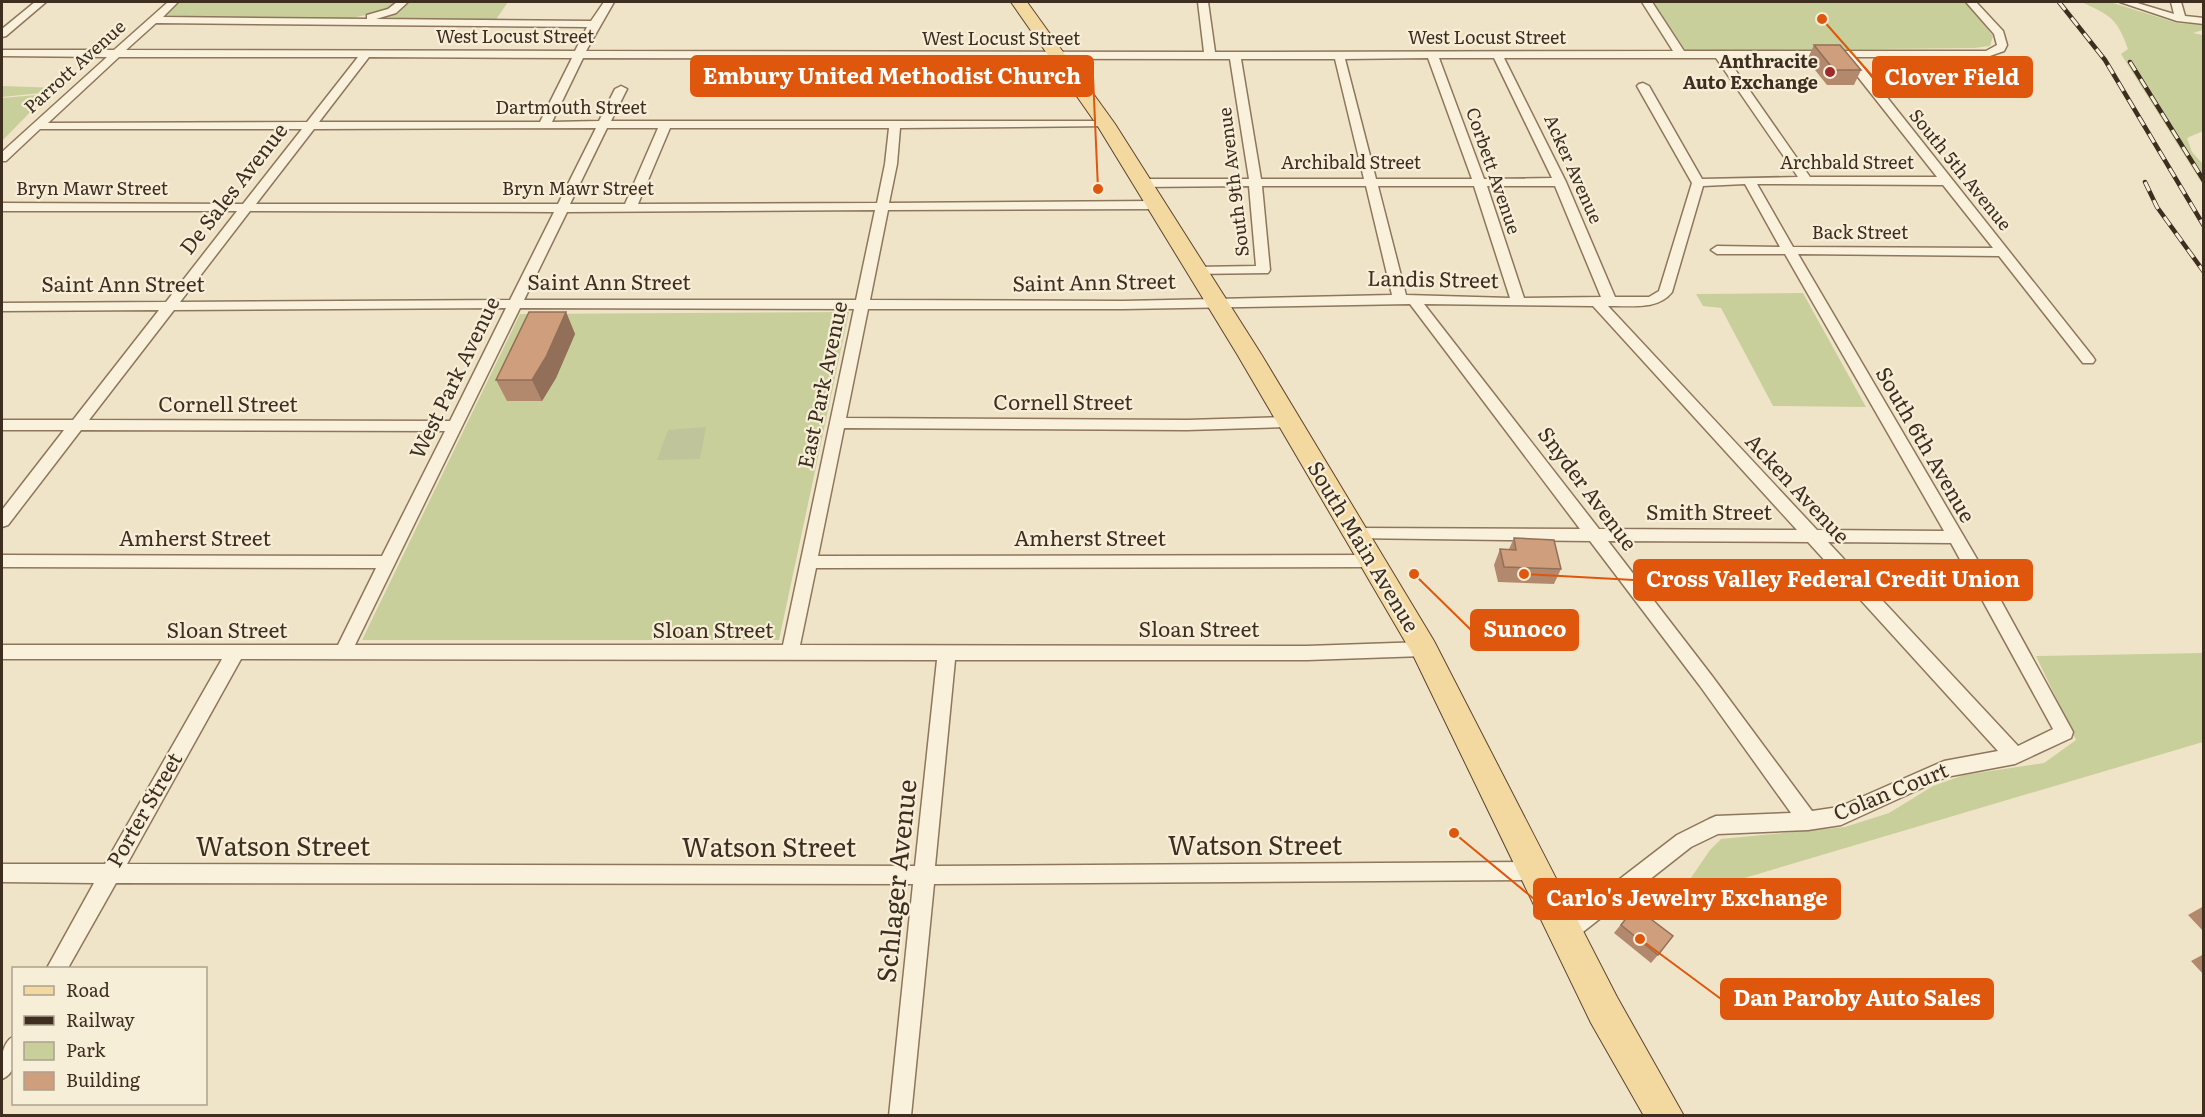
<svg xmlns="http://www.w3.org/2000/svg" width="2205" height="1117" font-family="Literata,serif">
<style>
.green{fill:#c9cf9b}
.cemetery{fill:#bfc49a}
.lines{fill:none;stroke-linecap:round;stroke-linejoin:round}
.minor-casing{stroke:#8d765c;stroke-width:3}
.primary-casing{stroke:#5b4430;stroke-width:2}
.minor{fill:#faf1dc;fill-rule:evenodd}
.primary{fill:#f3d9a0;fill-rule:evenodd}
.rail-casing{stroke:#3d2e20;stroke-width:4.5}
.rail{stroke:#f7eed8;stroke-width:3;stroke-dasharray:10;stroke-linecap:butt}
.wall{fill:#b2896c}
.shaded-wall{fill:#916f58}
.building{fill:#cf9f7d;stroke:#916f58;stroke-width:1.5}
.poi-dot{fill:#9e2a2b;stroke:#f7eed8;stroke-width:2}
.labels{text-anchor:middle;stroke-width:4.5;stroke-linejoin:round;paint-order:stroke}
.far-street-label{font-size:18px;fill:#3d2e20;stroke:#f7eed8}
.far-poi-label{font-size:18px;font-weight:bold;fill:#3d2e20;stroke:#f7eed8;text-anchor:end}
.street-label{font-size:21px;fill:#3d2e20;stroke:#f7eed8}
.near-street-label{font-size:26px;fill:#3d2e20;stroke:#f7eed8}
.leader{fill:none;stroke:#df570d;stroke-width:2}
.callout-dot{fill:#df570d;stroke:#f7eed8;stroke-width:2}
.callout{fill:#df570d;stroke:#df570d;stroke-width:2}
.callout-label{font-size:22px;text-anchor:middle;font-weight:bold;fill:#fff}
</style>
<rect width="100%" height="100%" fill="#f0e4c8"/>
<path class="green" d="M177,2H398L385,11L352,18H162Z
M410,2H508L495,21H363L398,12Z
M1653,2H1966L1993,36L1990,46L1975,48L1686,51Z
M2081,2H2110L2177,23L2203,25V30L2193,33L2203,35V131L2187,138L2192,152L2203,164V185L2121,54L2128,49C2117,18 2110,15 2081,2Z
M2,86L60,88L51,92L2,97Z
M48,94L2,141V98Z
M1803,293L1866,407L1773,406L1721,308L1703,306L1696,294Z
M849,312L779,640H362L520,314Z
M2203,653V742L1677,898L1710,850L1721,839L1845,827L1889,813L1933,786L1964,775L2044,763L2076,740L2036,656Z"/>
<path class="cemetery" d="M706,427L700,459L657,460L668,430Z"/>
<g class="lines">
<defs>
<path id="minor" d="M35,2H46L6,36L2,37V29Z
M168,2H178L163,17L367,19V15L388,9L397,2H408L396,13L376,19L591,21L604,2H614L586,51L1204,52L1198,2H1208L1215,52L1673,51L1642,2H1652L1684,51H1986L1997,45L1994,34L1966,2H1976L2003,31L2007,45L2004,51L1987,57H1855L2093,357L2095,360L2093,363H2083L1999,256L1798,254L1994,588L2073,732L2071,738L2015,764L1946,777L1841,825L1808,830L1718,834L1691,847L1574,939L1567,942L1560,939L1557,932L1560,925L1677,835L1709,819L1716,816L1791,813L1700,686L1590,541L1349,538L1347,534L1349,530L1355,528L1580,529L1410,304L1123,309H868L846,418L1187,420L1289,417L1296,422L1289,427L1187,430L844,428L818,556L1370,555L1376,557L1378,561L1376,565L1370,567L816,568L800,645L1307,646L1424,642L1430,644L1433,649L1430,654L1424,656L1307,660H955L935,866L1536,862L1543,864L1546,871L1543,878L1536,880L934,884L911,1116H889L913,884L116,883L68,968H47L94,883L2,882V864H105L222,659H2V645H338L376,568L2,567V555L382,556L445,431L81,430L8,525L2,527V510L64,430H2V420H73L159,310L2,311V303L166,302L237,211H2V203L243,204L302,129H40L6,161H2V152L107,57L2,56V50H114ZM156,23L587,27L575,51L126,50ZM119,57H358L307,122L48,123ZM369,57L572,58L540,122H319ZM583,58L1230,59L1249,179H1141L1135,183L1141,187L1249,186L1256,266L1196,267L1189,271L1191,274L1268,273L1270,270L1262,186H1366L1392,295L1123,301L870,300L888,210L1155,209L1161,205L1155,201L889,203L897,164L900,128L1110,126L1112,124L1106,121H611L627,89L621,86L615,89L599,121L552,122ZM1428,58L1472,179H1376L1345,59ZM1439,58H1494L1552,178L1484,179ZM1504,58H1716L1798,177L1702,179L1649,86L1643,83L1639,84L1637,86L1692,183L1659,291L1649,297H1615L1566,182ZM1727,58H1843L1937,177H1810ZM1241,59H1335L1364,179H1261ZM596,128L558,204H256L314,129ZM607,128H658L625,204H570ZM670,128H889L885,164L877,203L638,204ZM1745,184L1780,247L1717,246L1711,250L1717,254H1785L1944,531L1817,530L1608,306C1630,305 1657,311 1672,292L1703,186ZM1757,184L1943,185L1993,248L1793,247ZM1378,186H1474L1510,298L1406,295ZM1487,186H1555L1601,297L1524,298ZM875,210L856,300H524L567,212ZM250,211L554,212L510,300L180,302ZM1424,304L1593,306L1797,530L1599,529ZM506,308L450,421L89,420L174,310ZM520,308L854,309L783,645H355ZM1608,541L1808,542L1998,751L1944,761L1839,807L1812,811L1712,676ZM1828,542L1951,543L2053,729L2018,746ZM241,659L937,660L915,866L127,864Z
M2120,2H2134L2174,14L2171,2H2181L2185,16L2204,18V24L2177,21Z
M14,1036C14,1052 19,1072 2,1079C1,1064 0,1043 14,1036Z"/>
<path id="primary" d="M1011,2H1027L1115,124L1261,354L1434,641L1617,997L1684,1116H1644L1591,1023L1413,655L1237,354L1097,125Z"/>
</defs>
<use href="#minor" class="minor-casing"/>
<use href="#primary" class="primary-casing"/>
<use href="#minor" class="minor"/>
<use href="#primary" class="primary"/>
<defs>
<path id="rail" d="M2059,2L2105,60L2204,226
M2130,62L2204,181
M2145,182L2157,207L2204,272"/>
</defs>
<use href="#rail" class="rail-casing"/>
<use href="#rail" class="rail"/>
</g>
<path class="wall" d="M1814,45L1861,70L1854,85H1827L1807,60Z
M566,312L575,334L556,378L542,401H507L496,380Z
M1514,538L1561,569L1554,584L1498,582L1494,565L1500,549H1509Z
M2204,906V932L2188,915Z
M1635,907L1658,955L1651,963L1614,933Z
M2204,954V975L2191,961Z"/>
<path class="shaded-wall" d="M566,312L575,334L556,378L542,401L532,380Z"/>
<path class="building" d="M1814,45H1840L1861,70H1834Z
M529,312H566L546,357L532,380H496Z
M1514,538L1554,540L1561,569L1504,567L1500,549L1516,550Z
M1635,907L1673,936L1658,955L1621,925Z"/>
<circle class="poi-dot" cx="1830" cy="72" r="6"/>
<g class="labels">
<g class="far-street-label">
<text x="515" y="43">West Locust Street</text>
<text x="1487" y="44">West Locust Street</text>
<text x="1001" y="45">West Locust Street</text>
<text transform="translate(75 67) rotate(-42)" y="6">Parrott Avenue</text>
<text x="571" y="114">Dartmouth Street</text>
<text x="1351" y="169">Archibald Street</text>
<text x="1847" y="169">Archbald Street</text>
<text transform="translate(1573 169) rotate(66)" y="6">Acker Avenue</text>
<text transform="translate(1960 170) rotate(51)" y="6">South 5th Avenue</text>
<text transform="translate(1493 171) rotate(71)" y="6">Corbett Avenue</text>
<text transform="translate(1234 182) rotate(-97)" y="6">South 9th Avenue</text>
<text x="92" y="195">Bryn Mawr Street</text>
<text x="578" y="195">Bryn Mawr Street</text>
<text x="1860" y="239">Back Street</text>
</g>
<g class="far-poi-label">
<text x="1818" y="68">Anthracite<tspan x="1818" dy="21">Auto Exchange</tspan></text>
</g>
<g class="street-label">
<text transform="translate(234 189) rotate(-52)" y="7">De Sales Avenue</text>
<text transform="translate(1433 280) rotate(1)" y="7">Landis Street</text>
<text x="609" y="290">Saint Ann Street</text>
<text transform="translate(1094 283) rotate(-1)" y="7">Saint Ann Street</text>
<text x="123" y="292">Saint Ann Street</text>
<text transform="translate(455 378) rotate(-64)" y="7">West Park Avenue</text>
<text transform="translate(823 385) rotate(-78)" y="7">East Park Avenue</text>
<text x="1063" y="410">Cornell Street</text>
<text x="228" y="412">Cornell Street</text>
<text transform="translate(1925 445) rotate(60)" y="7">South 6th Avenue</text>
<text transform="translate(1587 489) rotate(53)" y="7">Snyder Avenue</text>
<text transform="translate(1797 489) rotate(47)" y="7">Acken Avenue</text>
<text x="1709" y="520">Smith Street</text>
<text x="195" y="546">Amherst Street</text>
<text x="1090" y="546">Amherst Street</text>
<text transform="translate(1363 547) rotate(59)" y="7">South Main Avenue</text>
<text x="1199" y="637">Sloan Street</text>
<text x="227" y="638">Sloan Street</text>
<text x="713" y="638">Sloan Street</text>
<text transform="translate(1891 792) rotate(-22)" y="7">Colan Court</text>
<text transform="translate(145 810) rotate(-60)" y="7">Porter Street</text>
</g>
<g class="near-street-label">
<text x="1255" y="855">Watson Street</text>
<text x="283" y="856">Watson Street</text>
<text x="769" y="857">Watson Street</text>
<text transform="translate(897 881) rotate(-84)" y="9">Schlager Avenue</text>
</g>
</g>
<path class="leader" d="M1098 189L1093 76M1822 19L1873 77M1524 574L1634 580M1414 574L1471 630M1454 833L1534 899M1640 939L1721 999"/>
<g class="callout-dot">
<circle cx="1098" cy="189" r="6"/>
<circle cx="1822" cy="19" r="6"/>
<circle cx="1524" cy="574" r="6"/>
<circle cx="1414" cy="574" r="6"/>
<circle cx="1454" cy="833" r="6"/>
<circle cx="1640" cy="939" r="6"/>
</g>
<g class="callout">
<rect x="691" y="56" width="402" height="40" rx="6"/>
<rect x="1873" y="57" width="159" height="40" rx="6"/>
<rect x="1634" y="560" width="398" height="40" rx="6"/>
<rect x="1471" y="610" width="107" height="40" rx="6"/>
<rect x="1534" y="879" width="306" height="40" rx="6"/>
<rect x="1721" y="979" width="272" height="40" rx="6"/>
</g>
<g class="callout-label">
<text x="892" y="84">Embury United Methodist Church</text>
<text x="1952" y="85">Clover Field</text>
<text x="1833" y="587">Cross Valley Federal Credit Union</text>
<text x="1525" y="637">Sunoco</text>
<text x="1687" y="906">Carlo's Jewelry Exchange</text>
<text x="1857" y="1006">Dan Paroby Auto Sales</text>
</g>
<rect width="2205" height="1117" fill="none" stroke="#3d2e20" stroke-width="6"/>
<rect x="12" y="967" width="195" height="138" fill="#f7eed8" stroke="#ada18e" stroke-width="1.5"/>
<rect x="24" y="986" width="30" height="9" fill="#f3d9a0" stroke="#ada18e" stroke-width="1.5"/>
<text x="66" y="997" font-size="18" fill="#3d2e20">Road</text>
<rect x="24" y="1016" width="30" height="9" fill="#3d2e20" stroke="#ada18e" stroke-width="1.5"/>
<text x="66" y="1027" font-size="18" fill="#3d2e20">Railway</text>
<rect x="24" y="1042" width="30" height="18" fill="#c9cf9b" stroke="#ada18e" stroke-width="1.5"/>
<text x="66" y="1057" font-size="18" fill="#3d2e20">Park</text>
<rect x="24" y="1072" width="30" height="18" fill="#cf9f7d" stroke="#ada18e" stroke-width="1.5"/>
<text x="66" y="1087" font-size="18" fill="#3d2e20">Building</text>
</svg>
